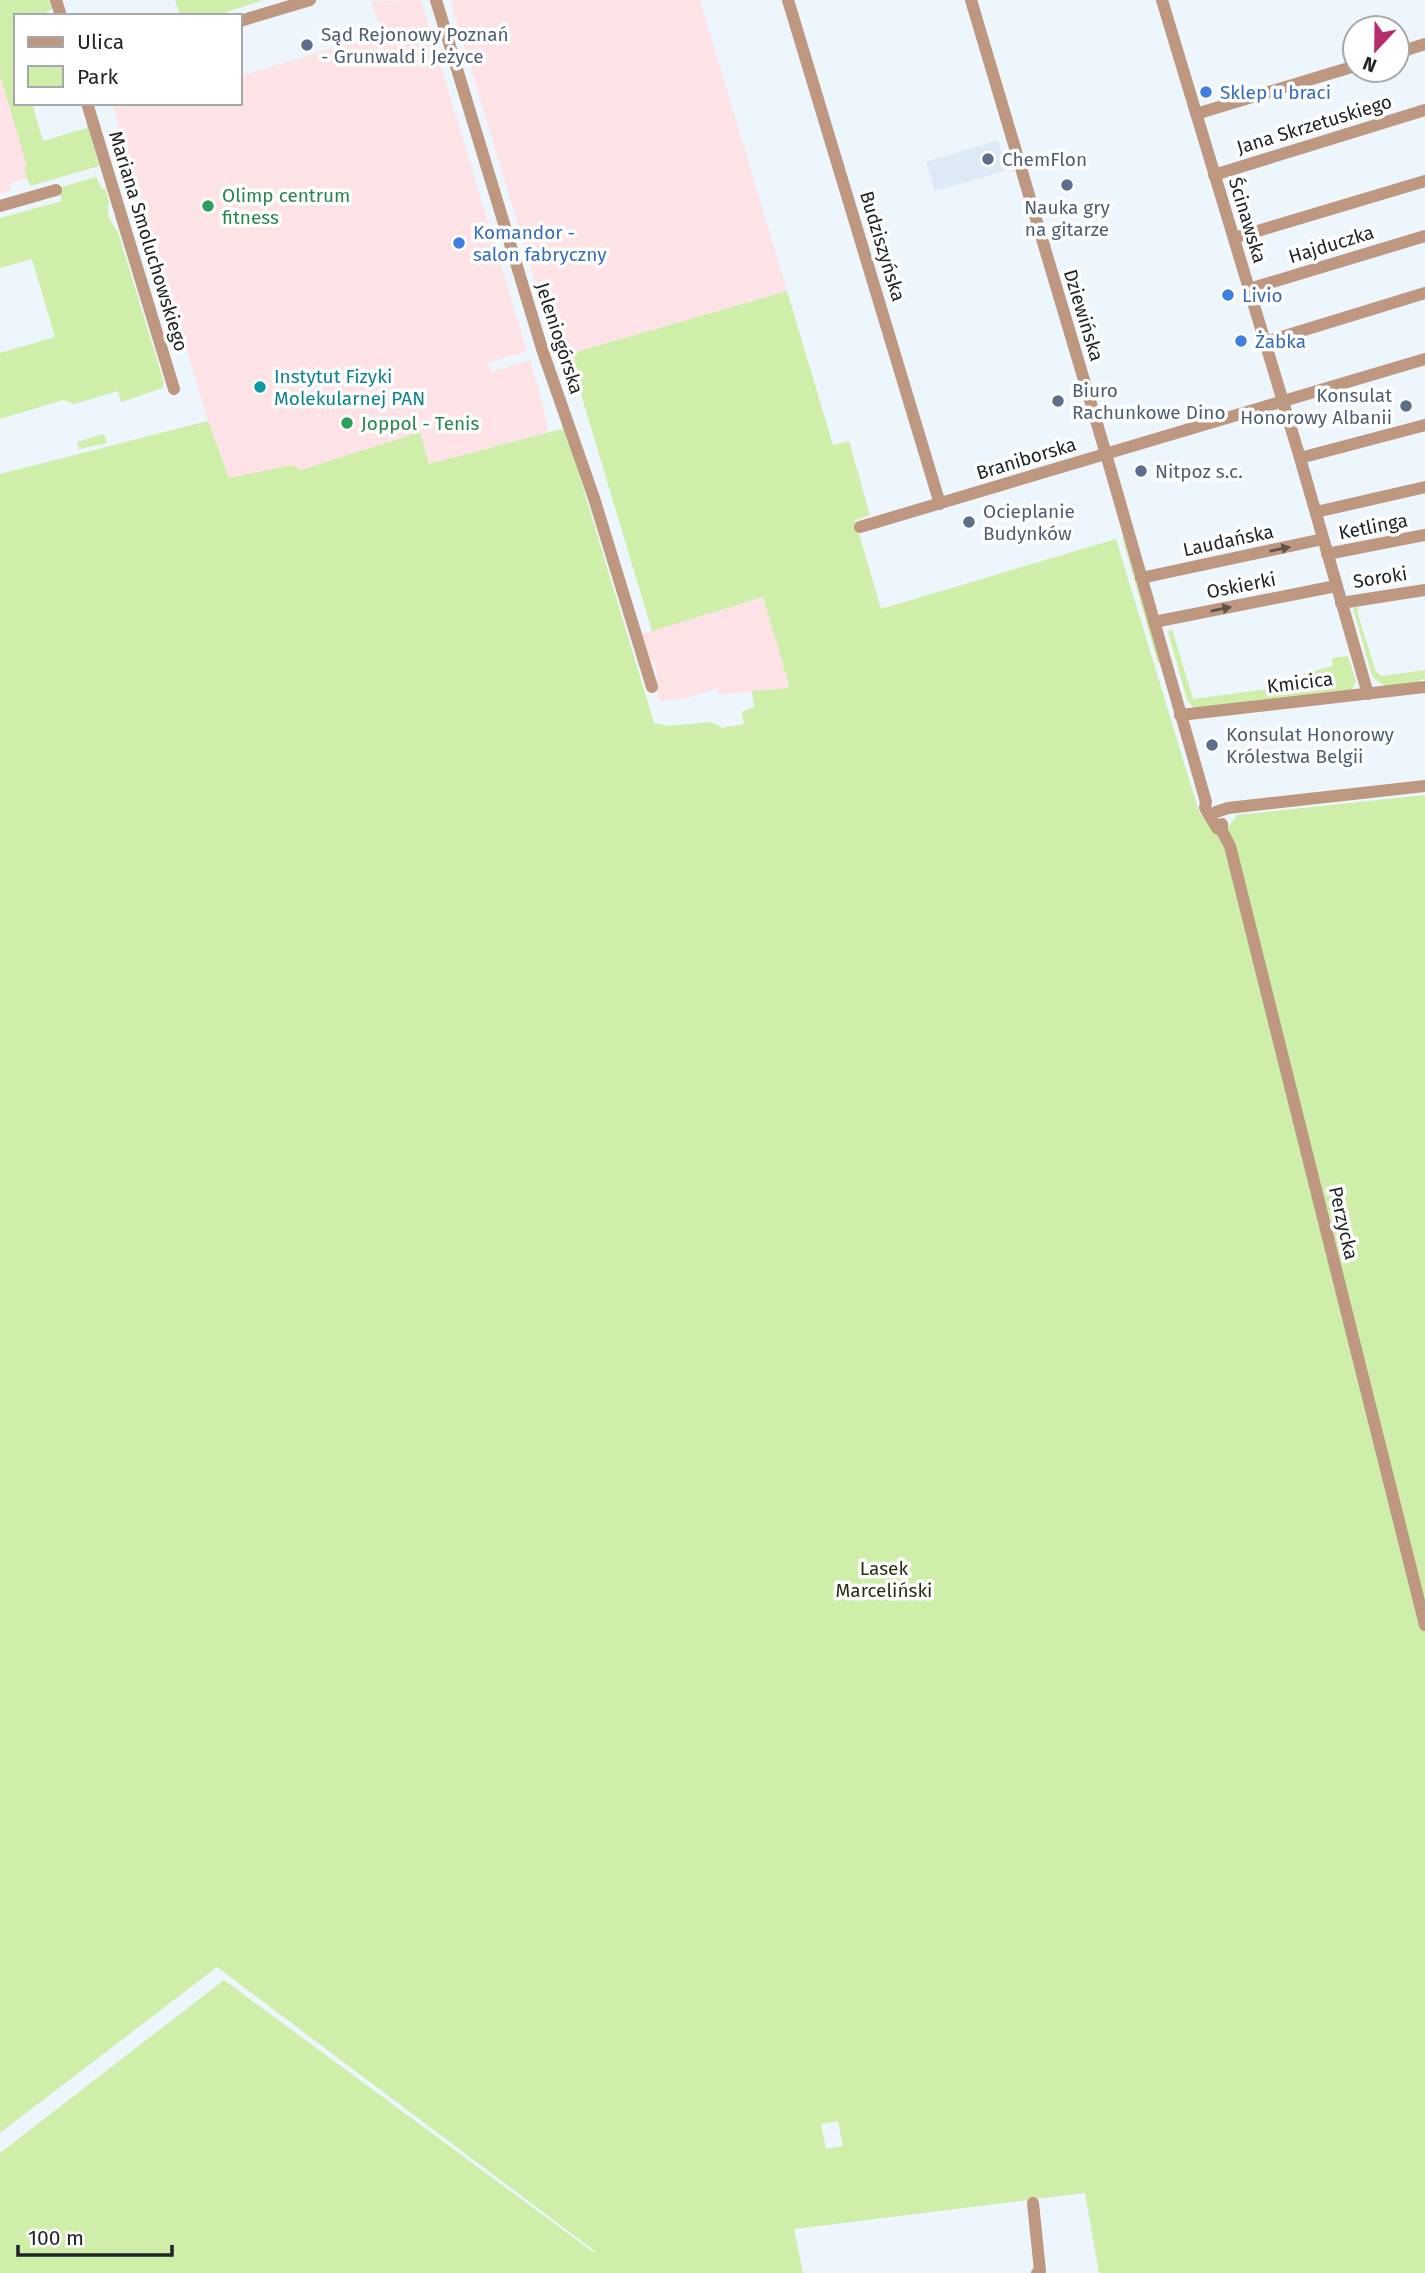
<svg xmlns="http://www.w3.org/2000/svg" width="1425" height="2273" font-family="'Fira Sans',sans-serif">
<style>
.built{fill:#dceaf7}
.industrial{fill:#fee3e6}
.green{fill:#ceeea9;fill-rule:evenodd}
.lines{fill:none;stroke-linecap:round;stroke-linejoin:round}
.minor{stroke:#bd9780;stroke-width:12}
.oneway{fill:#60534b}
.service-dot{fill:#5c6f8a;stroke:#fff;stroke-width:2.5}
.shop-dot{fill:#3f7fe0;stroke:#fff;stroke-width:2.5}
.leisure-dot{fill:#2e9e5b;stroke:#fff;stroke-width:2.5}
.culture-dot{fill:#0f9aa8;stroke:#fff;stroke-width:2.5}
.labels{text-anchor:middle;stroke-width:7;stroke-linejoin:round;paint-order:stroke}
.service-label{font-size:19px;fill:#4e5e75;stroke:#fff;text-anchor:start}
.shop-label{font-size:19px;fill:#366cbe;stroke:#fff;text-anchor:start}
.street-label{font-size:19px;fill:#222528;stroke:#fff}
.leisure-label{font-size:19px;fill:#27864d;stroke:#fff;text-anchor:start}
.culture-label{font-size:19px;fill:#0d838f;stroke:#fff;text-anchor:start}
.park-label{font-size:19px;fill:#23320d;stroke:#fff}
</style>
<rect width="100%" height="100%" fill="#edf5fd"/>
<path class="built" d="M998,140L1007,170L935,191L926,162Z"/>
<path class="industrial" d="M421,0L527,351L488,363L491,372L530,360L541,397L548,432L429,464L420,433L301,470L292,465L229,479L208,421L112,103H240V76L374,36L377,44L383,42L372,1Z
M450,0H700L787,291L558,357Z
M0,68L32,177L12,182L10,190L0,194Z
M763,597L790,688L719,695L717,688L688,698L660,701L655,682L657,674L653,661L647,656L641,634Z"/>
<path class="green" d="M0,0H50L53,8L42,15L16,16L14,20L16,103H32L43,141L87,128V122L99,166L30,186L24,169L27,166L0,75Z
M175,0H263L215,16H180Z
M96,177L102,189L105,188L109,202C105,213 112,224 118,232L164,383L162,388L121,402L118,391L74,404L63,400L0,419V353L55,337L32,259L0,268V218L62,201L58,188Z
M787,291L833,445L849,441L870,515L855,520L881,609L1116,539L1199,812L1213,829L1229,826L1237,815L1425,795V2273H1099L1085,2193L794,2229L803,2273H0V2153L224,1980L593,2252H596L217,1967L0,2133V474L208,421L229,478L292,465L301,470L420,432L429,464L565,428L654,723L668,726L711,722L722,728L744,724L742,712L754,707L752,691L790,688L763,597L652,631L569,354ZM838,2121L843,2146L826,2149L821,2124Z
M104,434L107,443L79,449L77,442Z
M1122,537L1125,538L1160,662L1158,664Z
M1359,607L1357,611L1376,672L1382,676L1425,670V679L1419,680V683L1384,686L1372,676L1353,608Z
M1172,629L1193,699L1305,684L1303,674L1333,666L1332,658L1348,656L1356,681L1351,691L1195,709L1187,700L1168,632Z"/>
<g class="lines">
<path class="minor" d="M56,0L61,16
M436,0L543,352L594,498L652,687
M788,0L940,504
M971,0L1106,454L1206,802L1205,808L1217,828L1222,831
M1162,0L1300,458L1368,694
M240,21L310,0
M1397,53L1425,44
M87,103L174,389
M1196,114L1355,66
M1214,175L1425,110
M0,206L56,190
M1234,238L1425,181
M1249,289L1425,236
M1265,342L1425,293
M1300,458L1425,425
M1316,512L1425,487
M860,527L1425,359
M1327,554L1425,535
M1141,578L1323,539
M1341,603L1425,590
M1154,622L1336,586
M1180,715L1425,687
M1216,812L1228,808L1425,786
M1222,824V831L1230,846L1425,1625
M1033,2203L1040,2271L1037,2273"/>
</g>
<defs><path id="oneway-solid" d="M-6-.8H1V-3.2L6.5 0L1 3.2V.8H-6Z" transform="scale(1.75)"/></defs>
<g class="oneway">
<use href="#oneway-solid" transform="translate(1280 549) rotate(-12)"/>
<use href="#oneway-solid" transform="translate(1221 609) rotate(-11)"/>
</g>
<g class="service-dot">
<circle cx="307" cy="45" r="7"/>
<circle cx="988" cy="159" r="7"/>
<circle cx="1067" cy="185" r="7"/>
<circle cx="1058" cy="401" r="7"/>
<circle cx="1406" cy="406" r="7"/>
<circle cx="1141" cy="471" r="7"/>
<circle cx="969" cy="522" r="7"/>
<circle cx="1212" cy="745" r="7"/>
</g>
<g class="shop-dot">
<circle cx="1206" cy="92" r="7"/>
<circle cx="459" cy="243" r="7"/>
<circle cx="1228" cy="295" r="7"/>
<circle cx="1241" cy="341" r="7"/>
</g>
<g class="leisure-dot">
<circle cx="208" cy="206" r="7"/>
<circle cx="347" cy="423" r="7"/>
</g>
<circle class="culture-dot" cx="260" cy="387" r="7"/>
<g class="labels">
<g class="service-label">
<text x="321" y="41">Sąd Rejonowy Poznań<tspan x="321" dy="22">- Grunwald i Jeżyce</tspan></text>
<text x="1002" y="166">ChemFlon</text>
<text x="1067" y="214" text-anchor="middle">Nauka gry<tspan x="1067" dy="22">na gitarze</tspan></text>
<text x="1072" y="397">Biuro<tspan x="1072" dy="22">Rachunkowe Dino</tspan></text>
<text x="1392" y="402" text-anchor="end">Konsulat<tspan x="1392" dy="22">Honorowy Albanii</tspan></text>
<text x="1155" y="478">Nitpoz s.c.</text>
<text x="983" y="518">Ocieplanie<tspan x="983" dy="22">Budynków</tspan></text>
<text x="1226" y="741">Konsulat Honorowy<tspan x="1226" dy="22">Królestwa Belgii</tspan></text>
</g>
<g class="shop-label">
<text x="1220" y="99">Sklep u braci</text>
<text x="473" y="239">Komandor -<tspan x="473" dy="22">salon fabryczny</tspan></text>
<text x="1242" y="302">Livio</text>
<text x="1255" y="348">Żabka</text>
</g>
<g class="street-label">
<text transform="translate(1314 124) rotate(-17)" y="7">Jana Skrzetuskiego</text>
<text transform="translate(1248 220) rotate(73)" y="7">Ścinawska</text>
<text transform="translate(149 241) rotate(73)" y="7">Mariana Smoluchowskiego</text>
<text transform="translate(1331 244) rotate(-17)" y="7">Hajduczka</text>
<text transform="translate(883 246) rotate(73)" y="7">Budziszyńska</text>
<text transform="translate(1084 315) rotate(73)" y="7">Dziewińska</text>
<text transform="translate(560 338) rotate(72)" y="7">Jeleniogórska</text>
<text transform="translate(1026 458) rotate(-17)" y="7">Braniborska</text>
<text transform="translate(1373 526) rotate(-11)" y="7">Ketlinga</text>
<text transform="translate(1228 540) rotate(-12)" y="7">Laudańska</text>
<text transform="translate(1380 577) rotate(-9)" y="7">Soroki</text>
<text transform="translate(1241 585) rotate(-11)" y="7">Oskierki</text>
<text transform="translate(1300 682) rotate(-7)" y="7">Kmicica</text>
<text transform="translate(1344 1223) rotate(77)" y="7">Perzycka</text>
</g>
<g class="leisure-label">
<text x="222" y="202">Olimp centrum<tspan x="222" dy="22">fitness</tspan></text>
<text x="361" y="430">Joppol - Tenis</text>
</g>
<g class="culture-label">
<text x="274" y="383">Instytut Fizyki<tspan x="274" dy="22">Molekularnej PAN</tspan></text>
</g>
<g class="park-label">
<text x="884" y="1575">Lasek<tspan x="884" dy="22">Marceliński</tspan></text>
</g>
</g>
<rect x="14" y="14" width="228" height="91" fill="#ffffff" stroke="#a7a8a9" stroke-width="2"/>
<rect x="28" y="37" width="35" height="10" fill="#bd9780" stroke="#a7a8a9" stroke-width="2"/>
<text x="77" y="49" font-size="21" fill="#222528">Ulica</text>
<rect x="28" y="66" width="35" height="21" fill="#ceeea9" stroke="#a7a8a9" stroke-width="2"/>
<text x="77" y="84" font-size="21" fill="#222528">Park</text>
<g transform="translate(1376 49) rotate(202)"><circle r="33" fill="#ffffff" stroke="#a7a8a9" stroke-width="2"/>
<path d="M0-5L12 26L0 18L-12 26Z" fill="#b42c6d"/>
<text y="-10" font-size="19" font-weight="bold" text-anchor="middle" fill="#222528">N</text>
</g>
<path d="M18 2245v10h154v-10" fill="none" stroke="#222528" stroke-width="3.5"/>
<text x="28" y="2245" font-size="21" fill="#222528" stroke="#ffffff" stroke-width="5" paint-order="stroke">100 m</text>
</svg>
